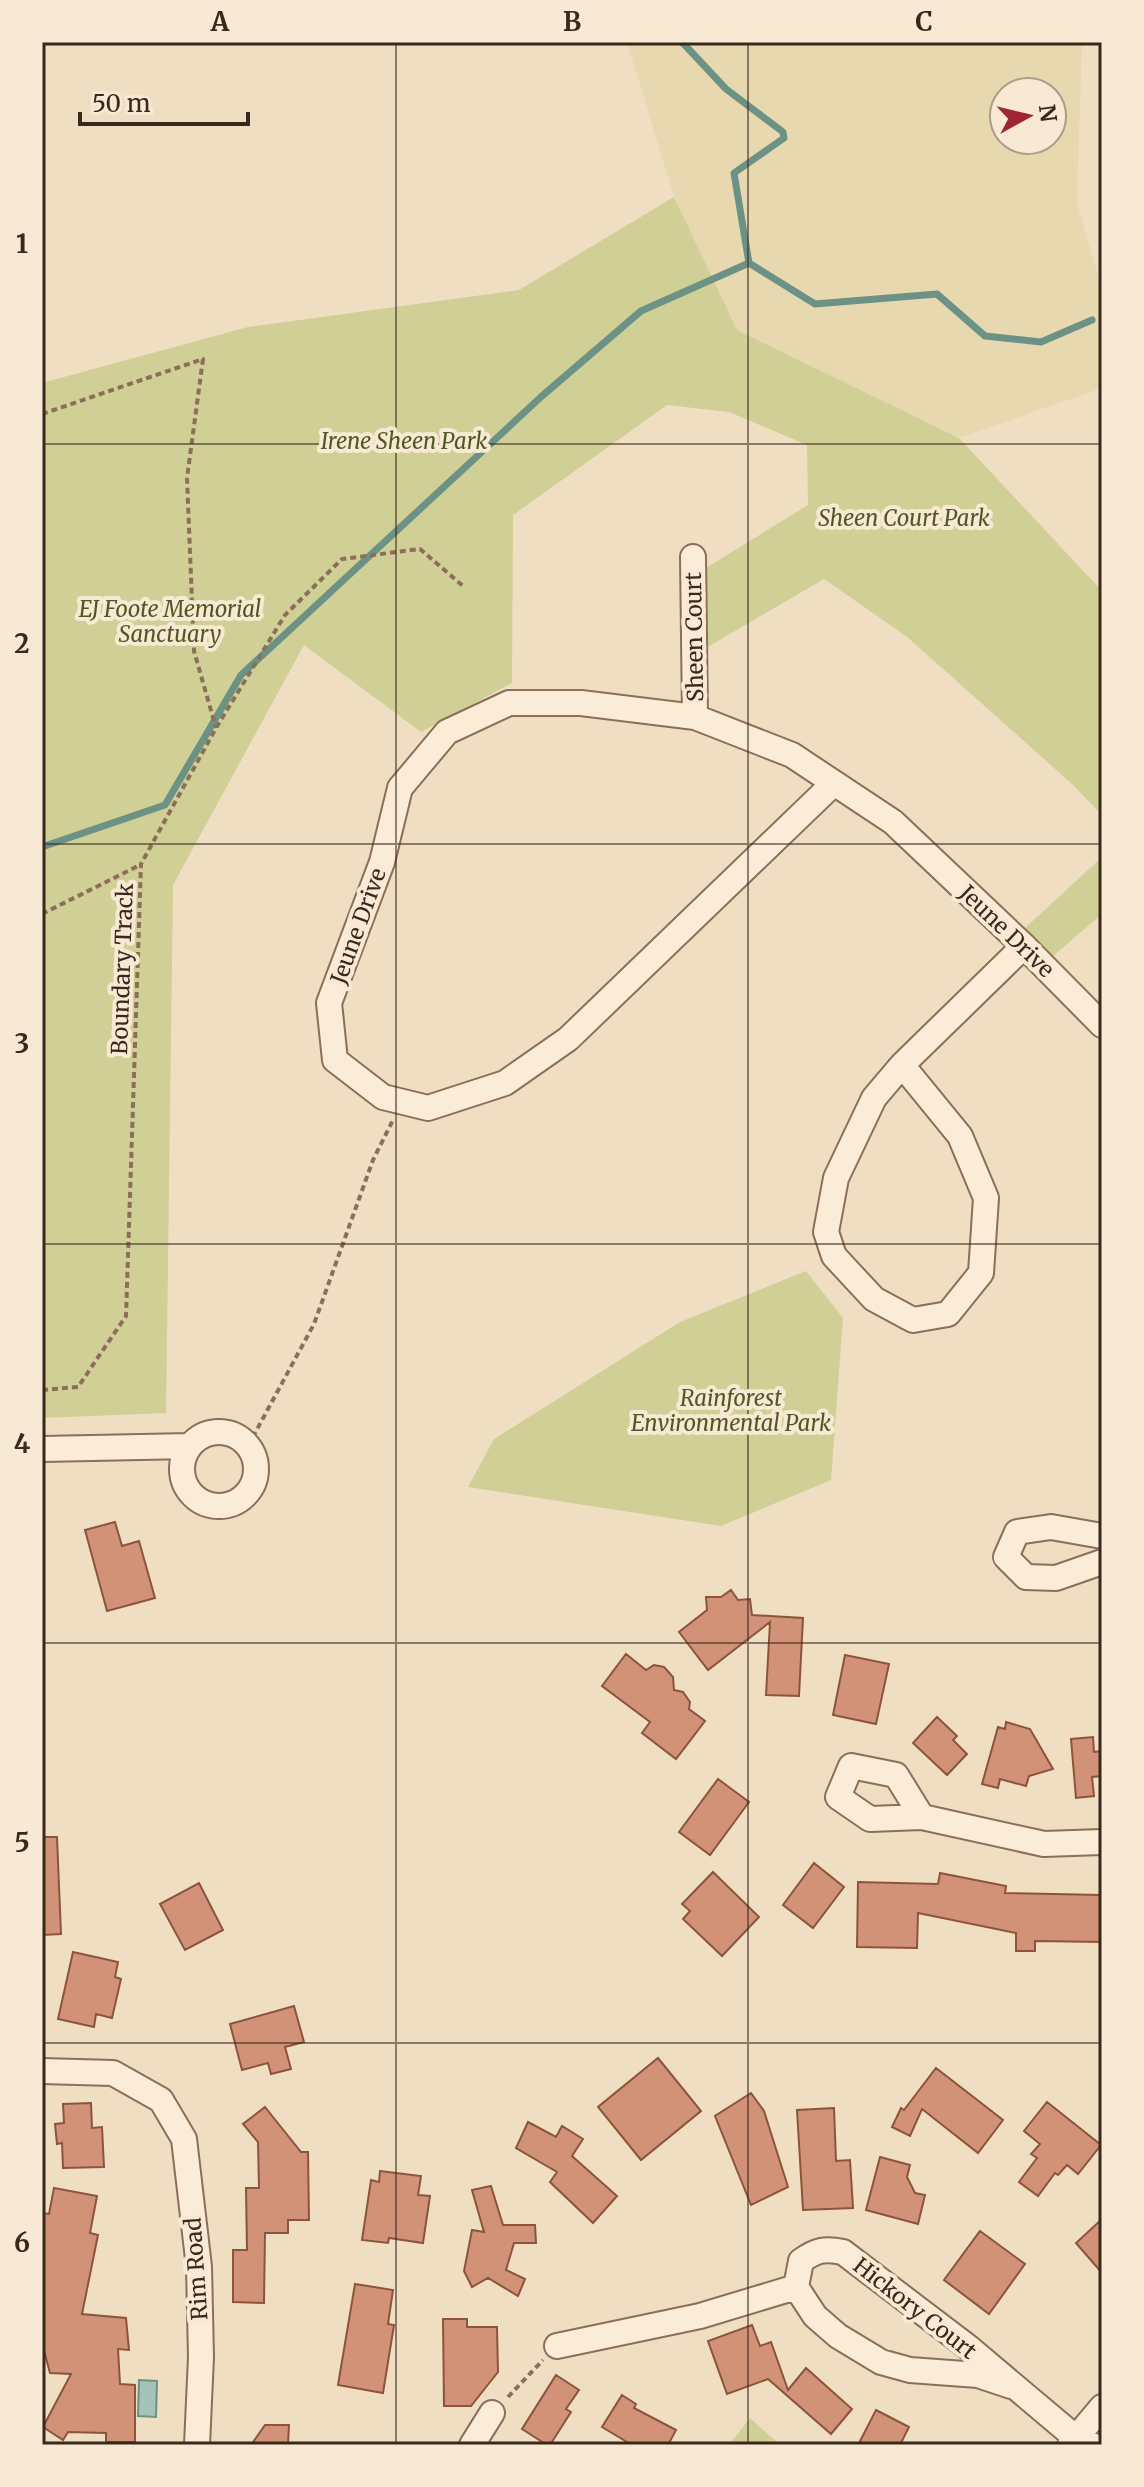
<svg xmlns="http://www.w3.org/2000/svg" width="1144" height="2487" font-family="Merriweather,serif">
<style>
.farmland{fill:#e7d8b0;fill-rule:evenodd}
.green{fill:#cfcf96}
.water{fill:#a5c3b7;stroke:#6b9284;stroke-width:2}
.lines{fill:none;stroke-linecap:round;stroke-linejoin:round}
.stream{stroke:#6b9284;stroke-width:7}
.building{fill:#d19277;stroke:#8c543d;stroke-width:2}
.minor-casing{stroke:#8c6e59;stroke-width:28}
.path{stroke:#8c6e59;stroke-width:4;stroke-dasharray:6 4;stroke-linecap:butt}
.minor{stroke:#fbecd7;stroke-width:24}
.grid{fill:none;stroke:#3b281d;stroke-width:2;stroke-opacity:0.55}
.labels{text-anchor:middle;stroke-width:8;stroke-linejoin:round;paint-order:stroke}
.park-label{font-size:22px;font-style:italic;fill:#515823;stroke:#f7e9d3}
.street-label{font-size:22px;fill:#3b281d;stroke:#f7e9d3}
.neatline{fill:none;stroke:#3b281d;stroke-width:3}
.grid-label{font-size:26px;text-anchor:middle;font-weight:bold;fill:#3b281d}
</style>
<rect width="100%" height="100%" fill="#f0dec3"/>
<path class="farmland" d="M627,42H1082L1077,203L1102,290V388L959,438L737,330L674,197ZM1004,92H1052V140H1004Z"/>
<path class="green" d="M674,197L737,330L959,438L1102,591V815L1072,784L906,636L824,579L706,648L701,571L808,505L807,445L729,412L667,405L513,515L512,683L421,732L304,645L173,885L166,1413L42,1418V383L248,327L519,290Z
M1102,857V914L1052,957L1023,930Z
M806,1271L843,1318L831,1480L721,1526L468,1487L494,1439L680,1322Z
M750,2418L780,2445H729Z"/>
<path class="water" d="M139,2380L157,2381L156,2417L138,2416Z"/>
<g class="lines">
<path class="stream" d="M682,42L726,89L783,132L784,138L734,173L749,263L815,304L937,294L985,336L1041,342L1092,320
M42,847L165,805L241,675L542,396L641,311L749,263"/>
</g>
<path class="building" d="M115,1522L122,1546L139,1541L155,1598L107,1611L85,1530Z
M731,1590L738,1600L750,1599L752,1615L803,1618L799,1696L766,1695L770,1622L708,1670L679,1632L707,1610L706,1597H721Z
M626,1654L646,1670L654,1665L664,1667L673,1677L674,1690L683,1692L690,1702L689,1709L705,1721L676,1759L642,1733L650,1722L602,1686Z
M845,1655L889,1664L876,1724L833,1715Z
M937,1717L957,1736L953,1740L967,1754L947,1775L913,1743Z
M1006,1722L1030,1729L1053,1769L1029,1776L1026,1786L1000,1779L998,1788L982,1784L998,1727L1005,1729Z
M1093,1737L1094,1752L1102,1751V1776L1092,1777L1094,1796L1076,1798L1071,1739Z
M718,1779L749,1802L710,1855L679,1832Z
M42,1837H57L61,1934L42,1935Z
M814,1863L844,1887L813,1928L783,1905Z
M713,1872L759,1917L722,1956L683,1919L690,1911L682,1904Z
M940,1873L1006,1886L1005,1893L1102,1895V1942L1035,1941V1951H1016V1933L918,1913L917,1948L857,1947L858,1882L938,1884Z
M199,1883L223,1930L185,1950L160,1904Z
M73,1952L118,1962L115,1977L121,1979L112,2018L96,2014L94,2027L58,2019Z
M294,2006L304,2042L285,2047L291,2069L271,2074L268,2063L242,2070L230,2024Z
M658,2058L701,2111L641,2160L598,2107Z
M936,2068L1003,2120L978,2153L922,2109L910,2136L892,2127L901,2108L904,2110Z
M751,2093L764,2111L788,2187L751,2205L715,2116Z
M1047,2102L1101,2145L1078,2174L1067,2165L1058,2175L1055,2173L1038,2196L1019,2182L1037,2158L1031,2154L1040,2144L1024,2131Z
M91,2103L92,2128L102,2127L104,2167L63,2168L62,2143L57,2144L55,2124L64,2123L63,2104Z
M265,2107L301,2152H308L309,2220H288V2233H265L264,2303L233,2302V2250H247L246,2188H259L258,2142L243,2124Z
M834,2108L836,2161L850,2160L853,2208L803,2210L797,2110Z
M528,2122L556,2137L562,2126L583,2139L572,2156L617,2196L593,2223L550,2182L557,2172L516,2148Z
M880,2157L910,2165L907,2177L915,2193L925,2195L918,2224L866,2210Z
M380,2171L421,2176L418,2195L430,2196L423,2243L389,2238L388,2243L362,2240L371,2180L379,2182Z
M491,2186L503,2225H535L536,2243H514L506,2270L525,2279L518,2296L488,2278L472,2287L464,2271L472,2230L484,2232L472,2190Z
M54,2188L97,2196L90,2233L98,2235L82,2314L126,2318L129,2350L118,2349L120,2384L135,2385V2442H106V2433L68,2432L63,2440L43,2427L71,2374L50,2373L42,2343V2213L49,2214Z
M1102,2219V2273L1076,2243Z
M980,2231L1025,2264L989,2314L944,2280Z
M355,2284L393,2290L388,2324L394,2325L383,2393L338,2385Z
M443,2319H467V2327H497L498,2372L471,2406H444Z
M752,2325L760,2346L771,2342L788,2390L806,2368L852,2409L831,2434L768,2379L727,2394L708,2341Z
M556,2375L579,2390L566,2409L571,2412L550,2445H547L522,2429Z
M622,2395L636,2404L634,2408L676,2430L668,2445H632L602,2427Z
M876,2410L909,2427L900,2445H858Z
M265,2425H289L288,2445H251Z"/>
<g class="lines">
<defs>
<path id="minor" d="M693,557L695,717
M833,784L568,1039L505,1083L428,1108L383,1097L335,1060L329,1003L382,862L400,788L447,732L509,703H581L695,717L792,755L893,822L1024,946L1102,1025
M902,1065L960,1136L986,1198L981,1273L948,1314L913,1320L874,1299L834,1256L826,1232L836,1178L874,1098L902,1065L1024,946
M182 1469a37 37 0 1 1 74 0a37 37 0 1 1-74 0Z
M42,1449L190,1446
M1102,1536L1051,1527L1017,1532L1006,1557L1026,1577L1056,1578L1102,1562
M922,1817L896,1775L851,1766L838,1797L870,1819L922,1817L1044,1844L1102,1842
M42,2071L113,2073L161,2100L184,2139L199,2267L201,2357L197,2445
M557,2346L700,2316L796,2287
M1011,2386L978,2375L910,2370L881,2362L838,2336L815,2316L796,2287L801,2261C816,2250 825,2248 843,2252L968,2347L1076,2438L1092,2445
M472,2445L492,2413
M1070,2445L1102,2407"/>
</defs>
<use href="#minor" class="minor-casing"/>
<path class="path" d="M42,414L203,359L187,478L194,651L216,728
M42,914L140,865
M42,1390L78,1387L126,1316L141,864L216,728L285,615L342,559L420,549L463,586
M248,1446L314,1324L373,1160L393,1120
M508,2397L543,2360"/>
<use href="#minor" class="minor"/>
</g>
<path class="grid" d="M396,42V2445M748,42V2445M42,444H1102M42,844H1102M42,1244H1102M42,1643H1102M42,2043H1102"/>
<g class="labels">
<g class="park-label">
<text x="404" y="449">Irene Sheen Park</text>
<text x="904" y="526">Sheen Court Park</text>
<text x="170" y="617">EJ Foote Memorial<tspan x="170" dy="25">Sanctuary</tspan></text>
<text x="731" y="1406">Rainforest<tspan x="731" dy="25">Environmental Park</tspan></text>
</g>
<g class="street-label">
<text transform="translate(694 637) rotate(-91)" y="8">Sheen Court</text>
<text transform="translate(358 926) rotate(-70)" y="8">Jeune Drive</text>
<text transform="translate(1007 931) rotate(44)" y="8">Jeune Drive</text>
<text transform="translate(122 969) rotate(-88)" y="8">Boundary Track</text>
<text transform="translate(196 2269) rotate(-94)" y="8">Rim Road</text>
<text transform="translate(915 2308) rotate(38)" y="8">Hickory Court</text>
</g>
</g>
<rect width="1144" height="2487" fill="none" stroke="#f7e9d3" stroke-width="88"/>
<g transform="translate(1028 116) rotate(82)"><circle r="38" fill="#f7e9d3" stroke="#ac9c8a" stroke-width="2"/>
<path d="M0-6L14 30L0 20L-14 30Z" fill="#9e2534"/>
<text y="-12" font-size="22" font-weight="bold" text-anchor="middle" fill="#3b281d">N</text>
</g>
<path d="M80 112v12h168v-12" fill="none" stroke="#3b281d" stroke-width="4"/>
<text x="92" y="112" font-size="24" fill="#3b281d" stroke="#f7e9d3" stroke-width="6" paint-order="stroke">50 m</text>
<rect x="44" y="44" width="1056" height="2399" class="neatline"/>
<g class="grid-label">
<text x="220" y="31">A</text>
<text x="572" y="31">B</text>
<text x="924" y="31">C</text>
<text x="22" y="253">1</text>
<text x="22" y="653">2</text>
<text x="22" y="1053">3</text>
<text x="22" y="1453">4</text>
<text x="22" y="1852">5</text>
<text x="22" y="2252">6</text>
</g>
</svg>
